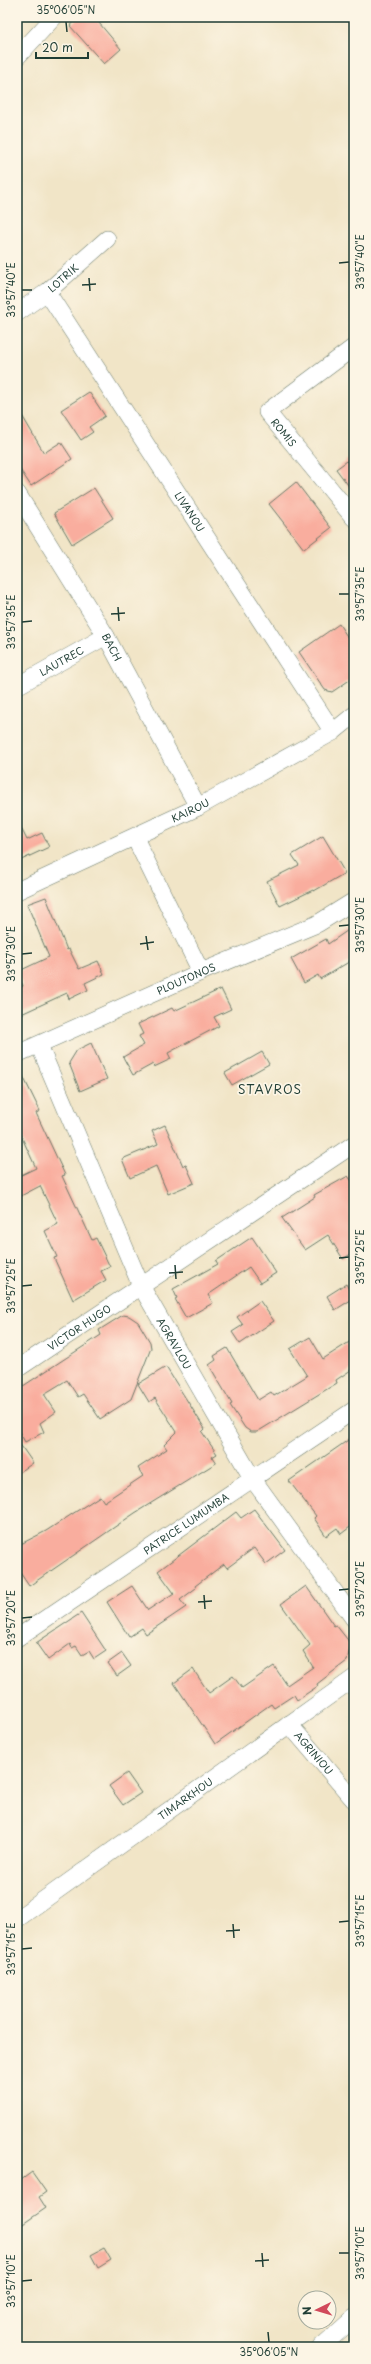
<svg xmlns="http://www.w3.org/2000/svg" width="371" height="2364" font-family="'Playpen Sans',sans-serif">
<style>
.building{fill:#f9ad9e}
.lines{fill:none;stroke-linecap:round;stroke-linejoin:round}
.minor-casing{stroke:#687867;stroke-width:18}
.minor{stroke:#fff;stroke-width:17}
.ticks{fill:none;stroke:#1f3d34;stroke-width:1.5}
.labels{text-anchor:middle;stroke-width:3.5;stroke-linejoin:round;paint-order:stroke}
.street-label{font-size:10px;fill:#1f3d34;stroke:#fcf5e5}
.quarter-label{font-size:12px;letter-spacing:1px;fill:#1f3d34;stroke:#fcf5e5}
.neatline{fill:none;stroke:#1f3d34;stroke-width:1.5}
.ticks-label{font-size:10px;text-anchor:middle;fill:#1f3d34}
</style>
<rect width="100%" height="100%" fill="#fcf5e5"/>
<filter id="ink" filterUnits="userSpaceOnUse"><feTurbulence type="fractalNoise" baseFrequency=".025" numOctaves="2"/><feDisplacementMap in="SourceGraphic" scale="8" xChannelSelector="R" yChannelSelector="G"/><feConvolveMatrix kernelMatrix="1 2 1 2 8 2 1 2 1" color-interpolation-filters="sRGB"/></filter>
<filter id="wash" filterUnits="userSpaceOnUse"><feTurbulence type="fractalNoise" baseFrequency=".012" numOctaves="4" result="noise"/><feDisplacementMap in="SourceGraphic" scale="16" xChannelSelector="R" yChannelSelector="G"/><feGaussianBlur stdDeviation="0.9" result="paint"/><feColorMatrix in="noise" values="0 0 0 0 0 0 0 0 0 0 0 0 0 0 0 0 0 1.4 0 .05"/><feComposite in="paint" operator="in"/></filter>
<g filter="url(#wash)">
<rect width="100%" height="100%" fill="#f1e5c7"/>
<g id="blocks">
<path class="building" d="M80,17H94L121,49L104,64L70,26Z
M89,392L105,416L89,427L93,432L81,440L61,410Z
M17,407L44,453L61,442L72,459L31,486L17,465Z
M354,456V493L336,469Z
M296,482L331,528L304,549L269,504Z
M94,488L113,518L72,544L54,513Z
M339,624L354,647V677L332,692L325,690L299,652Z
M17,820L27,840L42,833L49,847L17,862Z
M323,836L345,873L314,891L313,890L280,906L267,881L299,865L292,855Z
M46,897L67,950L69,949L79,969L98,961L104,974L85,983L88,990L69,999L67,993L17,1016V989L23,986L17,972L49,957L27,904Z
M354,926V959L320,979L318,975L304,983L291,959L326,939L328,944Z
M221,989L231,1009L214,1017L219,1026L168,1053L171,1059L154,1067L153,1064L133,1075L123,1057L144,1045L139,1036L143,1034L138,1024L172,1008L174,1011Z
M91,1043L107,1079L80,1091L69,1063L77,1050Z
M262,1052L269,1064L232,1085L225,1073Z
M17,1064L40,1111L36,1113L65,1175L62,1176L92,1240L96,1238L110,1267L101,1271L106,1280L73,1300L54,1258L57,1257L45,1231L58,1224L40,1186L17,1198V1177L36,1168L17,1127Z
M165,1125L183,1166L186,1165L194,1183L168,1194L156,1166L130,1178L122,1159L158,1144L152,1131Z
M348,1176L354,1184V1252L343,1259L328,1235L305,1250L282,1218L315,1197L314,1195Z
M252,1237L276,1273L260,1283L249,1267L208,1295L213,1303L186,1318L175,1299L177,1298L173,1289L218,1264L216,1261Z
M346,1284L354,1298L335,1310L327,1296Z
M260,1301L274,1321L240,1344L232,1332L243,1325L237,1317Z
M123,1315L129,1316L138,1322L150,1342L151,1348L131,1399L100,1419L83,1394L78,1397L67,1380L44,1394L56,1412L40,1423L44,1432L25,1442L17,1428V1390L101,1335L99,1330Z
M310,1337L323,1359L354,1339V1368L336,1380L337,1383L257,1432H251L245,1428L230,1405L232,1404L209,1365L216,1360L214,1356L227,1348L258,1400L271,1392L274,1396L307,1376L290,1349Z
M166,1367L205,1429L202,1432L217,1454L212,1457L216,1463L135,1513L29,1586L17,1568V1546L46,1531L100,1496L104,1502L143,1476L138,1468L167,1449L164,1445L177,1432L155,1398L149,1402L138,1384Z
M354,1436V1524L341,1534L337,1528L326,1536L314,1518L316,1516L289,1481Z
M17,1440L33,1463L17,1474Z
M254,1509L285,1550L266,1564L254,1548L227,1568L224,1564L195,1586L196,1588L180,1600L186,1607L146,1634L142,1628L129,1637L107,1602L132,1586L148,1610L174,1593L158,1571L236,1512L241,1518Z
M306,1586L334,1626L336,1625L351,1644L347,1661L317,1684L318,1686L297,1700L294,1695L274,1708L271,1704L215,1744L174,1683L193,1669L209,1693L233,1676L242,1688L274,1666L287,1685L313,1667L303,1651L310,1645L281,1604Z
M81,1613L106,1651L94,1659L89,1651L82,1655L76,1646L72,1648L70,1644L48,1660L36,1643Z
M122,1653L131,1666L117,1676L108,1663Z
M127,1773L141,1793L123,1805L109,1786Z
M32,2172L46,2192L39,2197L46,2208L17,2228V2183Z
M104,2248L111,2260L98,2268L91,2255Z"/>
</g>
</g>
<g filter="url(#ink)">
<use href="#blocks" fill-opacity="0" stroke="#687867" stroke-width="1"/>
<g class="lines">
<defs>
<g id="minor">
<path d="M17,57L54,17"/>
<path id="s1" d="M47,292L333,732"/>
<path id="s2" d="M17,313L47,292L107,239"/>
<path id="s3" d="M354,347L267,412L354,518"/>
<path id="s4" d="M17,493L106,636L198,807"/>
<path id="s5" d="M17,686L106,636"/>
<path d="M135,838L201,972"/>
<path id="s6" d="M17,891L198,807L333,732L354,715"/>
<path id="s7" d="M39,1045L141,1286L252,1478L354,1619"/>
<path id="s8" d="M17,1054L201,972L317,924L354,901"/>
<path id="s9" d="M17,1369L354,1144"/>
<path id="s10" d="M17,1638L354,1410"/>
<path id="s11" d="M289,1724L354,1800"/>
<path id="s12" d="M17,1919L354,1678"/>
<path d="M321,2347L354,2318"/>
</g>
</defs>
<use href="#minor" class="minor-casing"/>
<use href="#minor" class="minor"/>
</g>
</g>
<path class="ticks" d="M66,22L67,32M339,263L349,262M89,278L90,291M82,285L96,284M22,290H32M339,594H349M118,607L119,621M111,614L125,613M22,622L32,621M339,926L349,925M146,936L148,950M140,944L154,942M22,954L32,953M339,1258L349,1257M175,1265L176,1279M169,1273L183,1272M22,1286L32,1285M339,1590L349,1589M204,1595L205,1609M198,1602L212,1601M22,1618L32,1617M339,1922L349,1921M233,1924L234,1938M226,1931L240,1930M22,1949L32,1948M262,2253L263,2267M339,2253H349M255,2261L269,2260M22,2281L32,2280M268,2332L269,2342"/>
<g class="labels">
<g class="street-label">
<text dy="4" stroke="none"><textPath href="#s2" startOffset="58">LOTRIK</textPath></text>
<text dy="4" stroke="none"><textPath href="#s3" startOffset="135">ROMIS</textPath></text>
<text dy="4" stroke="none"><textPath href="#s1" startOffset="262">LIVANOU</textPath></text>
<text dy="4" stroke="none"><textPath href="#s4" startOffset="181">BACH</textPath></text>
<text dy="4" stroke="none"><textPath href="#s5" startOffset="51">LAUTREC</textPath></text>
<text dy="4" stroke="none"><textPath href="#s6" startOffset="191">KAIROU</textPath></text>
<text dy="4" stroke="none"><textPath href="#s8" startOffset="185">PLOUTONOS</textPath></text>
<text dy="4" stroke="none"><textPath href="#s9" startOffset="75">VICTOR HUGO</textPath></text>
<text dy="4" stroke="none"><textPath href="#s7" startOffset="328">AGRAVLOU</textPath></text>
<text dy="4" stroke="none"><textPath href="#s10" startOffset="204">PATRICE LUMUMBA</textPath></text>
<text dy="4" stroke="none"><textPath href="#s11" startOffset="38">AGRINIOU</textPath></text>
<text dy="4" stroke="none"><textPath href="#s12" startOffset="207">TIMARKHOU</textPath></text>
</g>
<g class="quarter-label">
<text x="270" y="1094">STAVROS</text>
</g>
</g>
<rect width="371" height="2364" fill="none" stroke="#fcf5e5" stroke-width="44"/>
<g transform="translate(317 2310) rotate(265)"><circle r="19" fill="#fcf5e5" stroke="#a4ab9e"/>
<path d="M0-3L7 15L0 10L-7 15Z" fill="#d1495b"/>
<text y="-6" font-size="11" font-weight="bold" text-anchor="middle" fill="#1f3d34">N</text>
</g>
<path d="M36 52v6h52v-6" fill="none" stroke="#1f3d34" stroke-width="2"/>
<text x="42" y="52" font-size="12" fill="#1f3d34" stroke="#fcf5e5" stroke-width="3" paint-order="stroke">20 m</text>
<rect x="22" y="22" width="327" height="2320" class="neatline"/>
<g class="ticks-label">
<text x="66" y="14">35°06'05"N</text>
<text transform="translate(360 262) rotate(-90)" y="4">33°57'40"E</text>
<text transform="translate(11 290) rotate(-90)" y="4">33°57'40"E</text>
<text transform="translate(360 594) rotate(-90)" y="4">33°57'35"E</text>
<text transform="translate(11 622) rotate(-90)" y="4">33°57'35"E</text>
<text transform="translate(360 925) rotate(-90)" y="4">33°57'30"E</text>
<text transform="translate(11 954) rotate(-90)" y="4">33°57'30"E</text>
<text transform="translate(360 1257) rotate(-90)" y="4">33°57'25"E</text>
<text transform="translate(11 1286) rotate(-90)" y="4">33°57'25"E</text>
<text transform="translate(360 1589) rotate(-90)" y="4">33°57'20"E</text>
<text transform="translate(11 1618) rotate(-90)" y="4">33°57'20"E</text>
<text transform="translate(360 1921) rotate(-90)" y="4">33°57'15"E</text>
<text transform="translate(11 1949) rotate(-90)" y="4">33°57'15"E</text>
<text transform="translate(360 2253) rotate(-90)" y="4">33°57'10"E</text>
<text transform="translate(11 2281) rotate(-90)" y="4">33°57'10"E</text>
<text x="269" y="2356">35°06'05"N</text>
</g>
</svg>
